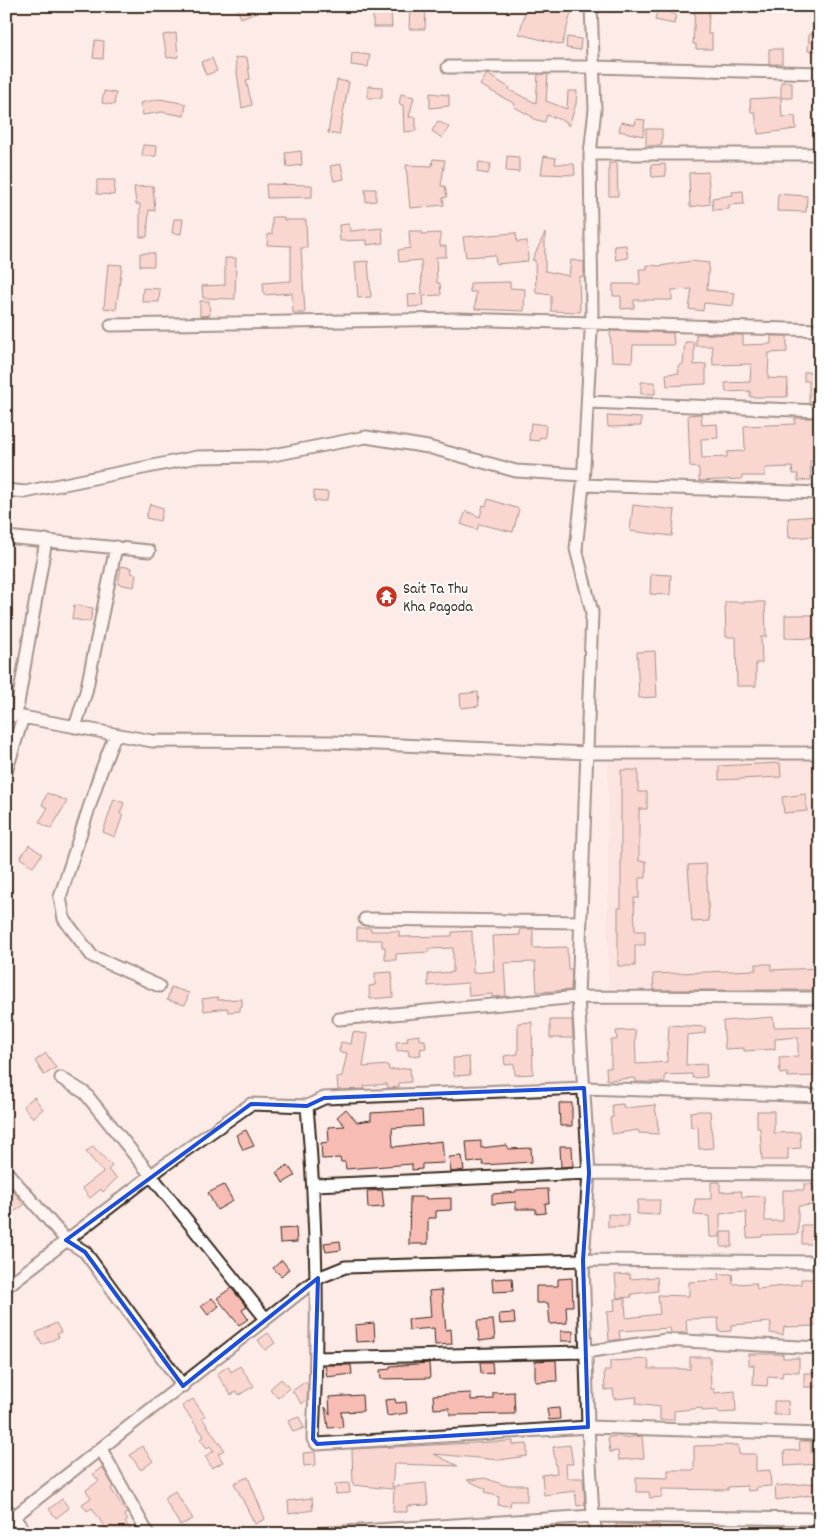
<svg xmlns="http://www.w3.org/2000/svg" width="826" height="1540" font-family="Dekko,sans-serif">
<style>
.built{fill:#fbddd8}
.building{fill:#f7bcb3;stroke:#3b2a1e}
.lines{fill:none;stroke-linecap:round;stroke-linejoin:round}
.street-casing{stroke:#3b2a1e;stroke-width:15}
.street{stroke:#fff;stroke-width:11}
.marked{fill:none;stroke:#1d4ed8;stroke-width:4;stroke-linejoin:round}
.labels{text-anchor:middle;stroke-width:4;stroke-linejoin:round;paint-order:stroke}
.poi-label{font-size:16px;fill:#3b2a1e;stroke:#fff;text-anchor:start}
</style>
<rect width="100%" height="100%" fill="#fdebe8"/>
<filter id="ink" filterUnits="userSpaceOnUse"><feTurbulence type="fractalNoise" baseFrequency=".02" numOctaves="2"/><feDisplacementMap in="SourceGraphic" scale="10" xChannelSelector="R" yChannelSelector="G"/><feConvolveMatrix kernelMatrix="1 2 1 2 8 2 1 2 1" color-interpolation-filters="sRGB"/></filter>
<g filter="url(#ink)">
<path class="built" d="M608,756L820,757V992L608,988Z"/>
<path class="building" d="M236,6H251L254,13L241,18Z
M410,6H426L425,29H409Z
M527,6H573L562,45L519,34Z
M658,6H671L669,13L676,15L674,24L655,20Z
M695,10H709L708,34H712V49H696V44H693Z
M373,11H391L392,27H373Z
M176,33L178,57L167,58L163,35Z
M809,34L820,35V51H808Z
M567,37L581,39L580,50L566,48Z
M95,40L104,41L103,59L93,58Z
M769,49H782V64H769Z
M352,53L370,55L368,67L351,65Z
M247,57L250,79L246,80L252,105L242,108L235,58Z
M212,58L217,71L206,75L201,62Z
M487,74L510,88L509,90L536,103L538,74H548L546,101L567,109L568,91H577L576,104L569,126L567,125V122L547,115L545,122L533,119V117L514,107L515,104L480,85Z
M337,80L349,82L339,135L328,133Z
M781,82H792V98H781L782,117L795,116L796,129L758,134L755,112H751L750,99L781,97Z
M368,86L382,87V98H368Z
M104,91L116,93L114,105L102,103Z
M430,93L449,95V106L430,108Z
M401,94L414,97L409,117H416V131L404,132L403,105L399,104Z
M160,99L186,104L184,116L162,112L143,115L140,103Z
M636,119L645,120L643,136L619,131L621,122L635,125Z
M438,121L449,127L442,138L432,131Z
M646,129H662V145L646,146Z
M143,145L157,146L156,156H142Z
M301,151L302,165L287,167L285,153Z
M507,156L519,157V172L506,171Z
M544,156L556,158L555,164H574L575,175L541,174Z
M433,159L445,160L441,186H445L447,197L443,198L444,205L410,208L406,165L432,166Z
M479,162L491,164L488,174L477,172Z
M609,163H617L618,196H609Z
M341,164L344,179L334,181L330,166Z
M665,164L666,176L652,177L651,165Z
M708,172L710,204L690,207L689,173Z
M97,180H115L114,195L97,194Z
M266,184L312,185V197L267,198Z
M153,186L155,211L149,210L147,237H140V204H136L134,187Z
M365,189H376V201L366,202Z
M743,191L744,204L729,205V209L713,210L712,198L733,195L732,192Z
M778,194L807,196L806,212L777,211Z
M272,217H284V220H306L307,248H301L305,313H293L292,293L264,295L263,283L291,281V246L267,245L268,234L272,235Z
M174,219H183L181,234L172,233Z
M349,224L350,231L382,228L383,243L367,245V240L340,241L339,225Z
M409,231H422V234L440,233V246H446V257H436L437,283H440L441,295L423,296L424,306L409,307L408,295L422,294L421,260L399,262L398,250L410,248Z
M516,233L517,242L527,241L528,261L496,264L495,255L466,257L463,237Z
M545,233V271L569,276L571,260L584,262V277H579L580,312L551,311V295L536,293L535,260H532Z
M626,245L628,258L616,260L614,246Z
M140,253H154V266H140Z
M225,258H236L235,299L203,298L202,286L225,285Z
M368,261L371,297L358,298L355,262Z
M691,261L709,263L707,290L735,293L733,306L704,303L703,311L689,309L692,289L672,290V300H634V308L621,309V296H613V284H640L639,269H647V265L660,266Z
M108,264L122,265L116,310L104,308Z
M510,282V288L525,289L524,311L475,309L476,292H470V283Z
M143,288L160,289L159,302H142Z
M200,301H209L210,315L200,316Z
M610,331L673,333L674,345H633L632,362L612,361Z
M696,334L743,335V345L771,344V336H787V352L769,353L768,378L788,379L787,397H750V391L726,392L725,383L750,382L751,364L713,365L712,346H696Z
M685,342H694V365L706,364V384L667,386L666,374L679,373L678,366L683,364Z
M804,372H818L820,403H809V381H804Z
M641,382H655V394H641Z
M701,414L702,425L717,424L718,438L701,439L702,458L727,457V452L743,451L745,449L744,426L795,424V418H820V462L810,461L811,480L798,481V474H793L792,467L765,468V476H742V479L699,481V468L690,467L688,415Z
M607,416L641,418V426L608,427Z
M531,423L546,425L545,438L540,437L539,441L529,440Z
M314,491L328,492L327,501H314Z
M488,499L519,509L513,532L479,524L477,530L461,524L466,511L480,517L483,505L486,506Z
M150,504L163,508L160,521L146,518Z
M633,505L675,510L672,536L630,531Z
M817,516L819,536L789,538L788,518Z
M121,566L132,568L131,573L136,574L134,587L118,584Z
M651,574L671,575L670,595L650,594Z
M725,602H765L766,637H761L762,663H756V686H737L736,637H726Z
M74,605L93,608L90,622L72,619Z
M785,615H818L817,639L785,638Z
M655,651L657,697L639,698L637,652Z
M478,692L479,706L461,708L460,694Z
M780,763L781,777L719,780V766Z
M621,770H638V792H647V809H639V861H646V878H639V898H634L635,931H645V945H635V966H618V908H621Z
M47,793L67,801L51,829L39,822L48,808L42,805Z
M806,794L807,811L784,813L782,797Z
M114,799L124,803L120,814L123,815L115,837L103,832Z
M29,845L42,854L33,867L20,858Z
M706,864L709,921L692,922L688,865Z
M357,928H371V931H399V937L452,936V932L472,931L473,973L494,971L492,936L520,935V929H533V948L567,947L568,969H572L571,990L537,992L535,962L504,963L506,996L492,997V994L469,996L468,983L428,986V974L453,972V948L428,949L429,952L396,954V960H385V947H382V940H357Z
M756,964H771V970L820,968V990H654L653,974L756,970Z
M392,972L393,997L370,999L369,986L375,985V973Z
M171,987L189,993L185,1005L167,1000Z
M218,997V1000L242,999V1006L240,1007V1011L228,1012L227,1008L204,1011L202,999Z
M773,1017L774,1027L820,1026V1050L815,1051L816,1076L788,1077L787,1073L780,1074L779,1057L798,1056V1037L775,1039V1049L744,1051V1048L725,1049L723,1021Z
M550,1020H572L573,1038H550Z
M532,1022L533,1074L515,1075L514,1064L505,1065L504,1056L518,1054V1023Z
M669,1025L705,1027V1033L687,1035L686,1065L706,1064L707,1077L693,1078L692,1074L665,1075V1082H636L635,1078L607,1080L606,1068H611V1040H617L616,1031L635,1030L636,1064L667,1062Z
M353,1032L368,1034L363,1067L388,1065L389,1070L410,1068L411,1082L399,1083V1087L388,1088L387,1084L364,1086L365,1089L338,1090L337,1077L342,1076L347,1053L339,1052L341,1042L351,1044Z
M419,1035V1040H425L426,1048L420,1049L421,1055L409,1056L408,1050L397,1051L396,1042L408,1041L407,1037Z
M46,1053L56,1068L44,1075L35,1061Z
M469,1057L470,1075L454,1076L453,1058Z
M34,1097L43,1109L33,1118L23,1106Z
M559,1103H572V1126H560Z
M623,1104L624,1108L655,1105L659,1134L639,1133L638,1130L612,1134L610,1118L613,1117L612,1105Z
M346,1109L357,1122L371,1120V1113L422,1110L423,1126L392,1128L393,1147L442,1141L444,1163L422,1164V1169L412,1170V1164L346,1169L345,1162H341L340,1158L322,1159L321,1143L329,1142L328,1127L345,1126L337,1117Z
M698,1111H710L713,1148L699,1149L698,1126L691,1127L690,1112Z
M757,1111H774V1133L800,1132L801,1148L788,1149V1160H762L760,1128H757Z
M246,1130L254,1146L243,1150L236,1135Z
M481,1141V1148L507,1145L508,1149L531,1148L532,1162L483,1165L482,1161L468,1163L466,1142Z
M93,1146L112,1166L108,1170L117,1178L103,1192L101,1189L90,1198L82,1188L103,1172L86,1152Z
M560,1146H572L573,1166L561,1167Z
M462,1156L464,1170L451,1172L449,1157Z
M288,1165L295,1176L283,1183L277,1172Z
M711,1182H720V1192L741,1191L742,1197L764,1196L765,1221H783V1190H804V1184H813V1188H818V1205L798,1206V1234L762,1235V1237L747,1238L746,1212L720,1214V1237H710L709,1216L694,1215L695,1199H711Z
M224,1185L233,1201L217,1210L208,1193Z
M548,1189L549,1203H545L546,1213L536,1214V1209H516V1202L492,1204V1194L516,1192V1190Z
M382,1190L384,1207L368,1208L367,1191Z
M15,1193L24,1205L6,1217V1198Z
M410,1197H426V1199L451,1198V1210L436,1211V1218H428V1244H409Z
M638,1200H660L659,1215L637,1214Z
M608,1214L628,1215V1227H608Z
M802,1225H813V1244H802Z
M296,1228L297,1242L280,1243L279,1229Z
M721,1232H732V1247H721Z
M340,1241L341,1250L326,1252L324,1243Z
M282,1260L289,1269L281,1276L273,1268Z
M630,1274V1279L657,1277L658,1291L631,1294L632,1297L617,1298L615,1275Z
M718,1274H732L733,1284L756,1283L757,1289L801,1284V1279H815L816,1290H820V1319H816V1326L784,1327L783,1335L770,1333L771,1322L731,1325V1331L719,1332L718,1318L686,1319L687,1333H671L670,1328L619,1331L620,1339L609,1341L607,1312L615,1311L614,1299L625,1298L626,1318L660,1314L658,1295L689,1296V1282L719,1280Z
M512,1278L513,1291L493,1292L492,1279Z
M572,1278L573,1306H566L567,1323L550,1324L548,1303H536V1286H558V1279Z
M231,1288L247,1307L242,1310L248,1319L239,1325L217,1298Z
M442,1290L446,1330L451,1329L452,1344L435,1345L434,1328L409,1330L408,1319L431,1317L429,1291Z
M212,1298L219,1306L208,1315L201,1306Z
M514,1313L515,1323L500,1324L499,1314Z
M493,1320L495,1339L479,1341L477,1321Z
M56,1323L61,1332L57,1334L59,1337L42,1345L36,1333Z
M374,1323L375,1341L356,1342L355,1325Z
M561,1331H573V1341H561Z
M268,1333L275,1343L265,1350L258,1340Z
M749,1354H783V1358H799V1372L783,1371L782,1377L768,1376L767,1386L753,1385L754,1365H749Z
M690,1357H710L711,1389H714L715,1393L735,1391L736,1412L718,1413V1410L702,1411V1408L674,1411V1420H660V1407L636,1404L637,1397L614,1399L613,1389L605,1390L604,1371H610V1361L648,1359L649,1369H690Z
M556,1360L557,1381L535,1382V1361Z
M480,1362H492L493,1373L481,1374Z
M429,1363L430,1378L381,1379L380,1370L390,1369V1366Z
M325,1365H351L352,1374L327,1377Z
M228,1366L231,1372L240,1366L254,1386L239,1395L237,1391L231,1395L217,1374Z
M804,1373H820V1387H804Z
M281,1379L289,1388L278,1398L270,1389Z
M305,1382L308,1385L307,1399L302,1404L292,1391Z
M514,1392L515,1414L450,1415L449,1408L434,1409L433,1395L471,1393V1400L493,1399V1393Z
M362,1395L363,1411L341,1412L343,1427L328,1428L325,1407L330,1414L329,1397Z
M193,1399L205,1416L202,1418L224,1450L218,1454L223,1462L212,1468L205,1456L214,1451L210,1446L207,1448L200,1439L204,1436L182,1406Z
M395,1399L396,1403L406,1402L407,1413L387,1416L385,1400Z
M774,1401H788L789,1415H774Z
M559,1408L560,1419L549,1420L547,1409Z
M299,1417L304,1428L293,1432L288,1421Z
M622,1436V1438L642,1436L644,1458L619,1460L618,1451L610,1452L608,1437Z
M513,1441V1445L527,1444V1456L500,1460L434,1454L458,1466L394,1464L392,1489L353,1485L352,1449Z
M799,1441H811V1453L820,1452V1464L785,1466L784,1451L800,1450Z
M570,1445L573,1464H566L567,1478H583L585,1505L577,1506L575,1491L544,1495L542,1475L557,1473L553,1447Z
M738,1445L739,1454H756V1471L770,1470L771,1486L756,1487L757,1490L748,1491L747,1486L728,1487V1490L662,1489V1497L650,1498L649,1492H636V1477L668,1478V1470H694V1446Z
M142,1446L153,1461L141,1470L130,1455Z
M315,1452L316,1465L304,1466L303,1453Z
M102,1467L114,1487L111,1489L127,1513L124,1515L128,1520L125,1522L134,1534H109L92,1508L87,1511L82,1504L91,1498L86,1490L99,1481L93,1474Z
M248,1477L265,1519L255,1524L234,1483Z
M485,1478L504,1485H527V1501H511L510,1506L498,1505L499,1497L485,1492L486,1489L467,1480Z
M349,1483L350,1493L336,1494L335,1484Z
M426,1483L428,1505L407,1506V1512H393L394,1486Z
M818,1483L819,1494L776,1500L775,1486Z
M175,1491L193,1519L180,1525L164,1498Z
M312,1498L313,1510L289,1514L288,1501Z
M62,1499L69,1508L56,1518L49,1509Z
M616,1524L659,1525V1532L616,1533Z"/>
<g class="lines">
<defs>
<path id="street" d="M448,67H593L820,73
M590,154L595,109L591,6
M820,154H590L592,312L583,485L576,549L592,612L578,997L589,1173L583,1260L588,1427L593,1516L820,1519
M111,325L458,319L820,330
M588,402L820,411
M583,485L820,493
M6,490L25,492L197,457L268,456L366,437L428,447L516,471L583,475
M6,537L149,551
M6,714L152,741L331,742L588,753H820
M16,715L46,540
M75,727L86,692L116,547
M115,735L100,774L60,897L64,919L92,956L159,986
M6,772L23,717
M365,919L581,922
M339,1019L578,997L820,998
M61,1078L85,1093L266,1319
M307,1106L324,1098L584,1088L820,1096
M6,1171L66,1240L85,1252L183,1386
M314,1185L589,1173L820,1174
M6,1287L162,1167L251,1104L307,1106C317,1220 319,1325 313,1439L317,1444L588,1427L820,1434
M317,1358L585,1352L666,1340L820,1348
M101,1449L148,1534
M6,1508L27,1534
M6,1523L318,1278L345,1267L583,1260L820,1262
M314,1534L593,1516L596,1534"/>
</defs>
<use href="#street" class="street-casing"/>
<use href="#street" class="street"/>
</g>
</g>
<path d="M0 0H826V1540H0ZM584,1088L589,1173L583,1260L588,1427L317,1444L313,1439L318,1278L183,1386L85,1252L66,1240L251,1104L307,1106L324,1098Z" fill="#fdebe8" fill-opacity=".55" fill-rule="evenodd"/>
<path class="marked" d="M584,1088L589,1173L583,1260L588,1427L317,1444L313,1439L318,1278L183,1386L85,1252L66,1240L251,1104L307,1106L324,1098Z"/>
<defs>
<symbol id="temple-disc" viewBox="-11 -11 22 22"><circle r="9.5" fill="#c8321e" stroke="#fff"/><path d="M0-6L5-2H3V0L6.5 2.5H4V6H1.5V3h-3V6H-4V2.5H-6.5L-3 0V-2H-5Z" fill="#fff"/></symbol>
</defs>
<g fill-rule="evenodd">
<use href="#temple-disc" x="374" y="584" width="25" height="25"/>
</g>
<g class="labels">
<g class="poi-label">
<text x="403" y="593">Sait Ta Thu<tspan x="403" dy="18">Kha Pagoda</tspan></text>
</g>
</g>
<rect width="826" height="1540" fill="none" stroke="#fff" stroke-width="25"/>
<rect x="12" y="12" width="801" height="1515" fill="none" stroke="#3b2a1e" stroke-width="2" filter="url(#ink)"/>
</svg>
